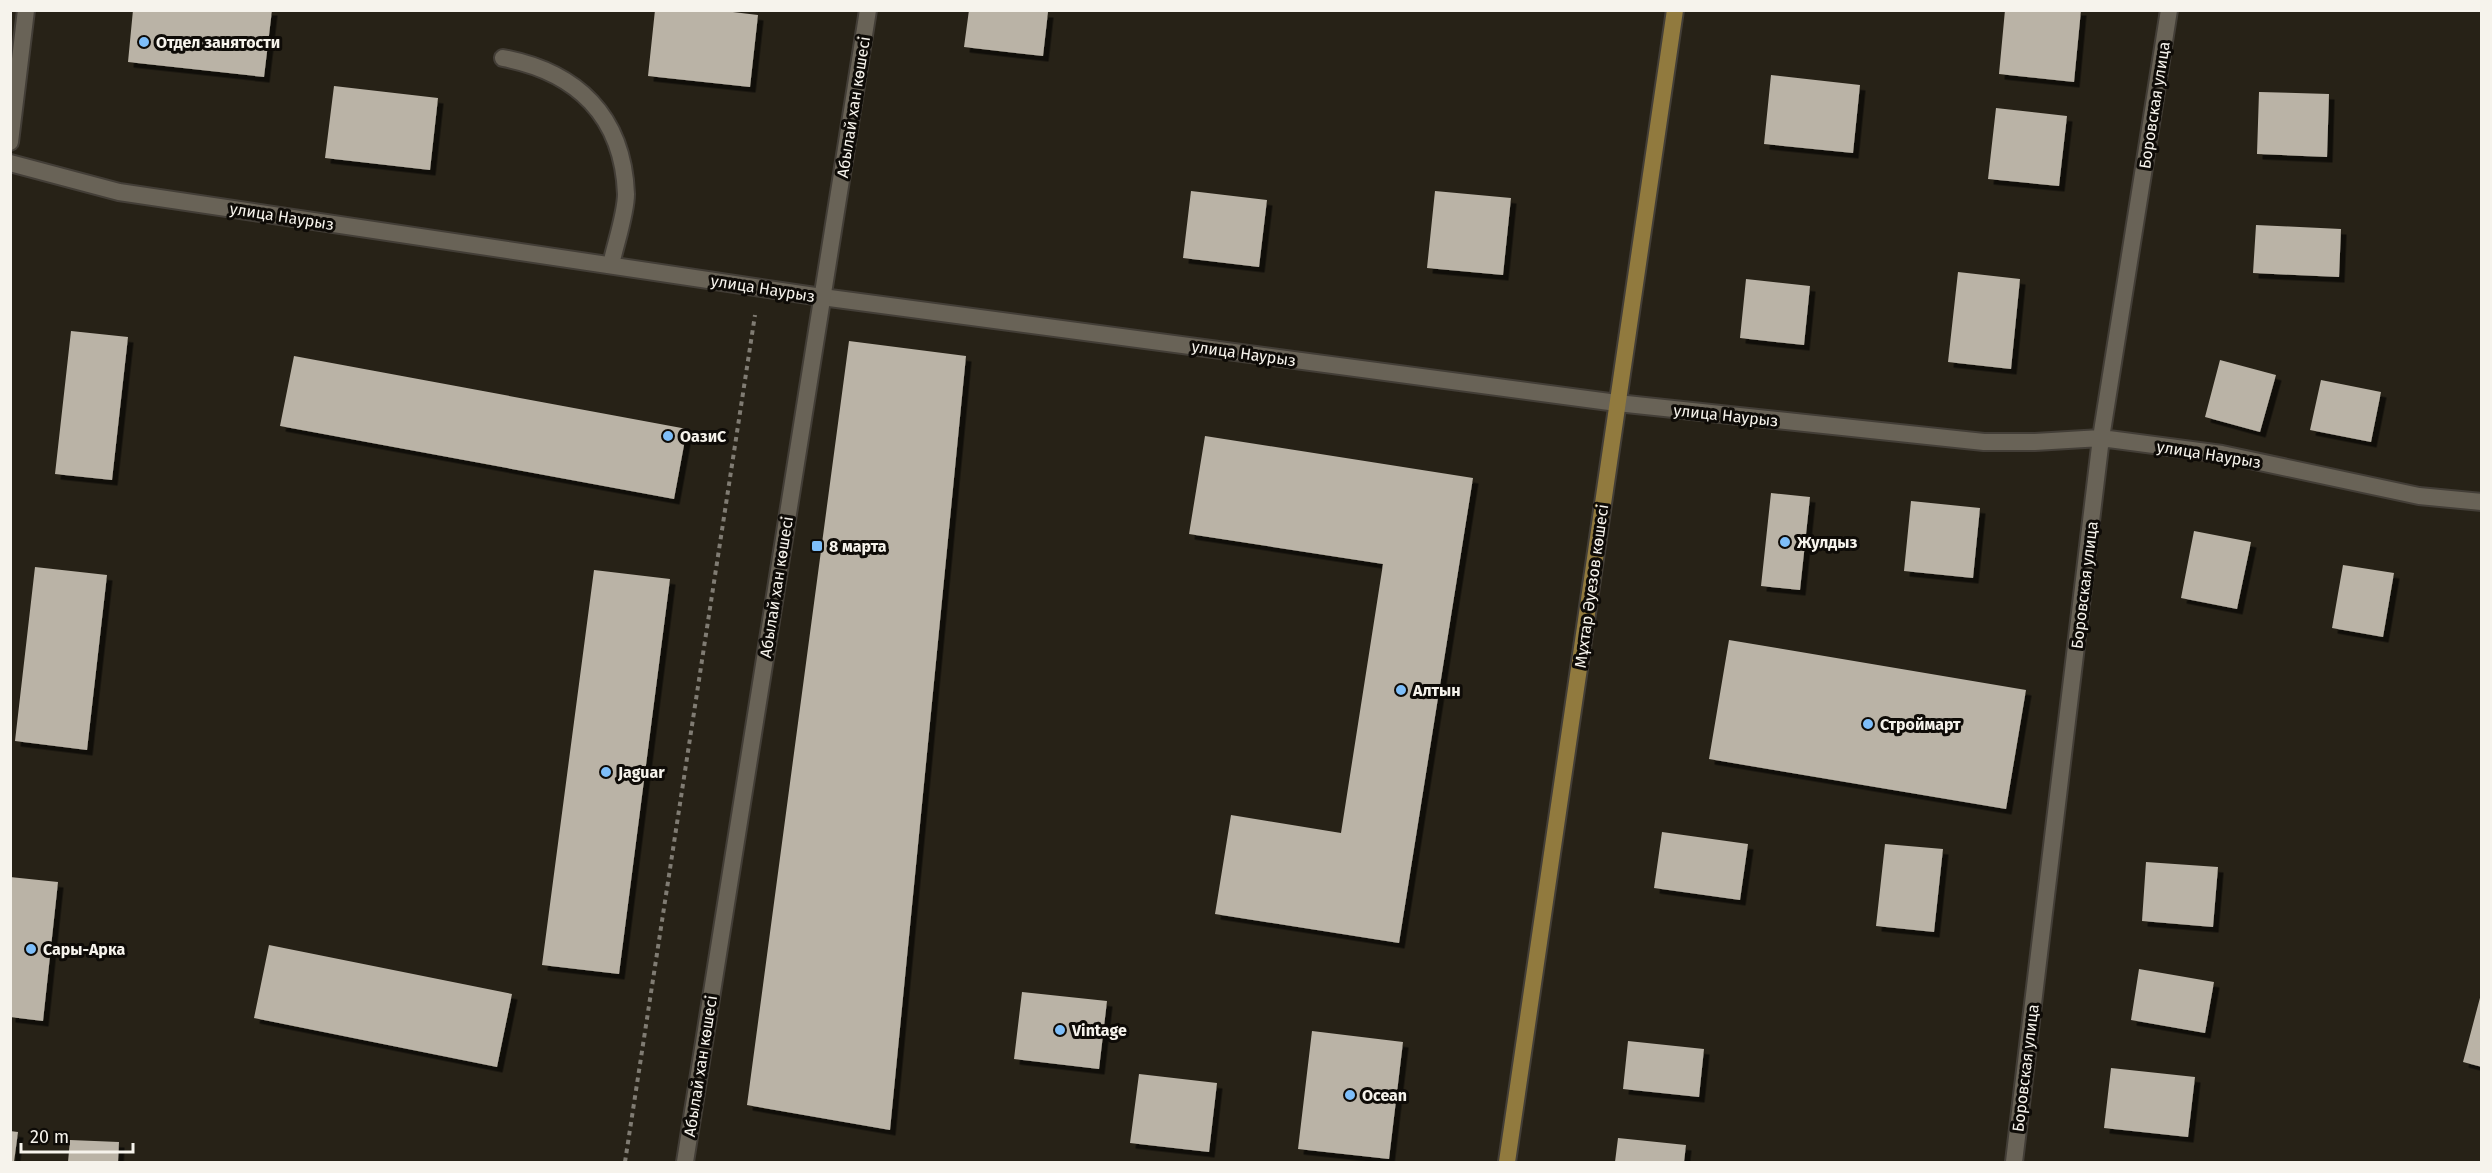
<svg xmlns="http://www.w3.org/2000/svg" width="2492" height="1173" font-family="'Fira Sans',sans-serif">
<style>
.building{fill:#bab3a6;filter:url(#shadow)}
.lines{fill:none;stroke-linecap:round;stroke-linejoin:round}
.minor-casing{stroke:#433e37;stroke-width:20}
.tertiary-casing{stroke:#433e37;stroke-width:20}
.secondary-casing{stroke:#433e37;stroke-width:20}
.path{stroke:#807c73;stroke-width:4;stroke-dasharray:4.5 4.5;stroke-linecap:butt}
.minor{stroke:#696357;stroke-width:16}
.tertiary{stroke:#696357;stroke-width:16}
.secondary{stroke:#917a3e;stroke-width:16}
.poi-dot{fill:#7ebef9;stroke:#0e0b07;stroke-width:2}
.labels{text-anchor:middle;stroke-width:6;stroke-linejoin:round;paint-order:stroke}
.poi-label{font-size:16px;font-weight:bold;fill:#f6f3ec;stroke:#0e0b07;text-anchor:start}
.street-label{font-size:16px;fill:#f6f3ec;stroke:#0e0b07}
</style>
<defs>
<filter id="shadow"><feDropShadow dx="5.5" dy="5.5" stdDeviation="0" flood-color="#0009"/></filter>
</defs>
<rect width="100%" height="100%" fill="#272217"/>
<path class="building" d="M133,10H272L264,77L128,62Z
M655,10H716L758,15L750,87L648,76Z
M969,10L1048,12L1043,56L964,47Z
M2005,10H2081L2074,82L1999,74Z
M1771,75L1860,85L1853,153L1764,144Z
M334,86L438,98L430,170L325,158Z
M2259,92L2329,94L2327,157L2257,154Z
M1996,108L2067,116L2059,186L1988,179Z
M1191,191L1267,200L1259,267L1183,258Z
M1435,191L1511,198L1503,275L1427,268Z
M2256,225L2341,229L2339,277L2253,273Z
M1958,272L2020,279L2011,369L1948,362Z
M1746,279L1810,286L1804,345L1740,338Z
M71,331L128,337L112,480L55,474Z
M849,341L966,356L890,1130L747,1105Z
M294,356L687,429L674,499L280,426Z
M2220,360L2276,375L2260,432L2205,417Z
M2321,380L2381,392L2371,442L2310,430Z
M1205,436L1473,478L1399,943L1215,914L1231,815L1341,833L1383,564L1189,534Z
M1771,493L1810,497L1800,590L1761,586Z
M1911,501L1980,508L1973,578L1904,571Z
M2194,531L2251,542L2237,609L2181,598Z
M2343,565L2394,573L2383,637L2332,628Z
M35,567L107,575L87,750L15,741Z
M594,570L670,579L619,974L542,965Z
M1729,640L2026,690L2006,809L1709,759Z
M1662,832L1748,844L1740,900L1654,888Z
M1885,844L1943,849L1934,932L1876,926Z
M2146,862L2218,867L2213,927L2142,921Z
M10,877L58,882L43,1021L10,1017Z
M269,945L512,994L497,1067L254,1018Z
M2139,969L2214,982L2205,1033L2131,1020Z
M1022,992L1107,1001L1099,1069L1014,1059Z
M2481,994H2482V1067L2463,1062Z
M1312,1031L1403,1042L1389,1159L1298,1149Z
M1628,1041L1704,1049L1699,1097L1623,1089Z
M2111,1068L2195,1077L2188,1137L2104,1128Z
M1139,1074L1217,1083L1209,1152L1130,1143Z
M10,1131L18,1132L14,1162H10Z
M1618,1138L1686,1145L1684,1162H1615Z
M70,1140L119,1142L118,1162H68Z"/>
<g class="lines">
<defs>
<path id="minor" d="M503,58C577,72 623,116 626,194C626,214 615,245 611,265
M10,142L26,10
M10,163L119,192L822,297L1617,403L1984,442H2035L2101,438L2222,454L2419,496L2482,502
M2014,1162L2101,438L2169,10"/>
<path id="tertiary" d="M685,1162L868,10"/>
<path id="secondary" d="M1507,1162L1675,10"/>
</defs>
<use href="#minor" class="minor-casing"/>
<use href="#tertiary" class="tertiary-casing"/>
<use href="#secondary" class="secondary-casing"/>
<path class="path" d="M625,1162L755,315"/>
<use href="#minor" class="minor"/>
<use href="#tertiary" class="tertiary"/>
<use href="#secondary" class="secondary"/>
</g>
<g class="poi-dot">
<circle cx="144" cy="42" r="6"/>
<circle cx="668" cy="436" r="6"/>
<circle cx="1785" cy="542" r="6"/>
<rect x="811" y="540" width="12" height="12" rx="3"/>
<circle cx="1401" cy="690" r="6"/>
<circle cx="1868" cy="724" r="6"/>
<circle cx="606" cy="772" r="6"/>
<circle cx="31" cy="949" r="6"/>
<circle cx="1060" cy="1030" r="6"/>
<circle cx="1350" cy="1095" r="6"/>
</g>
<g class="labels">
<g class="poi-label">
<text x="156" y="48">Отдел занятости</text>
<text x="680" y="442">ОазиС</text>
<text x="1797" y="548">Жулдыз</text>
<text x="829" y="552">8 марта</text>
<text x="1413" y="696">Алтын</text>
<text x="1880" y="730">Строймарт</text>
<text x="618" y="778">Jaguar</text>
<text x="43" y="955">Сары-Арка</text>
<text x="1072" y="1036">Vintage</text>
<text x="1362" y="1101">Ocean</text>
</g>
<g class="street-label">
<text transform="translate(2154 105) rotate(-81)" y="6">Боровская улица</text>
<text transform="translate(853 107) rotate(-81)" y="6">Абылай хан көшесі</text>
<text transform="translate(282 216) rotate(9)" y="6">улица Наурыз</text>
<text transform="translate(763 288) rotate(9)" y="6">улица Наурыз</text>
<text transform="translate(1244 353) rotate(8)" y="6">улица Наурыз</text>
<text transform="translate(1726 415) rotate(6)" y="6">улица Наурыз</text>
<text transform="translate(2209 454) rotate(9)" y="6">улица Наурыз</text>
<text transform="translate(2084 585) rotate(-83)" y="6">Боровская улица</text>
<text transform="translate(1591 586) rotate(-82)" y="6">Мұхтар Әуезов көшесі</text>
<text transform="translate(776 587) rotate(-81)" y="6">Абылай хан көшесі</text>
<text transform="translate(700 1066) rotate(-81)" y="6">Абылай хан көшесі</text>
<text transform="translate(2025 1068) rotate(-83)" y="6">Боровская улица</text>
</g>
</g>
<rect width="2492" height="1173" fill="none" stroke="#f6f3ec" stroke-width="24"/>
<path d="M21 1143v9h112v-9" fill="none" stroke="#f6f3ec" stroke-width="3"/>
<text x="30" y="1143" font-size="18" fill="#f6f3ec" stroke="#0e0b07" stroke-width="4.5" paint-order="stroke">20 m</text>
</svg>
